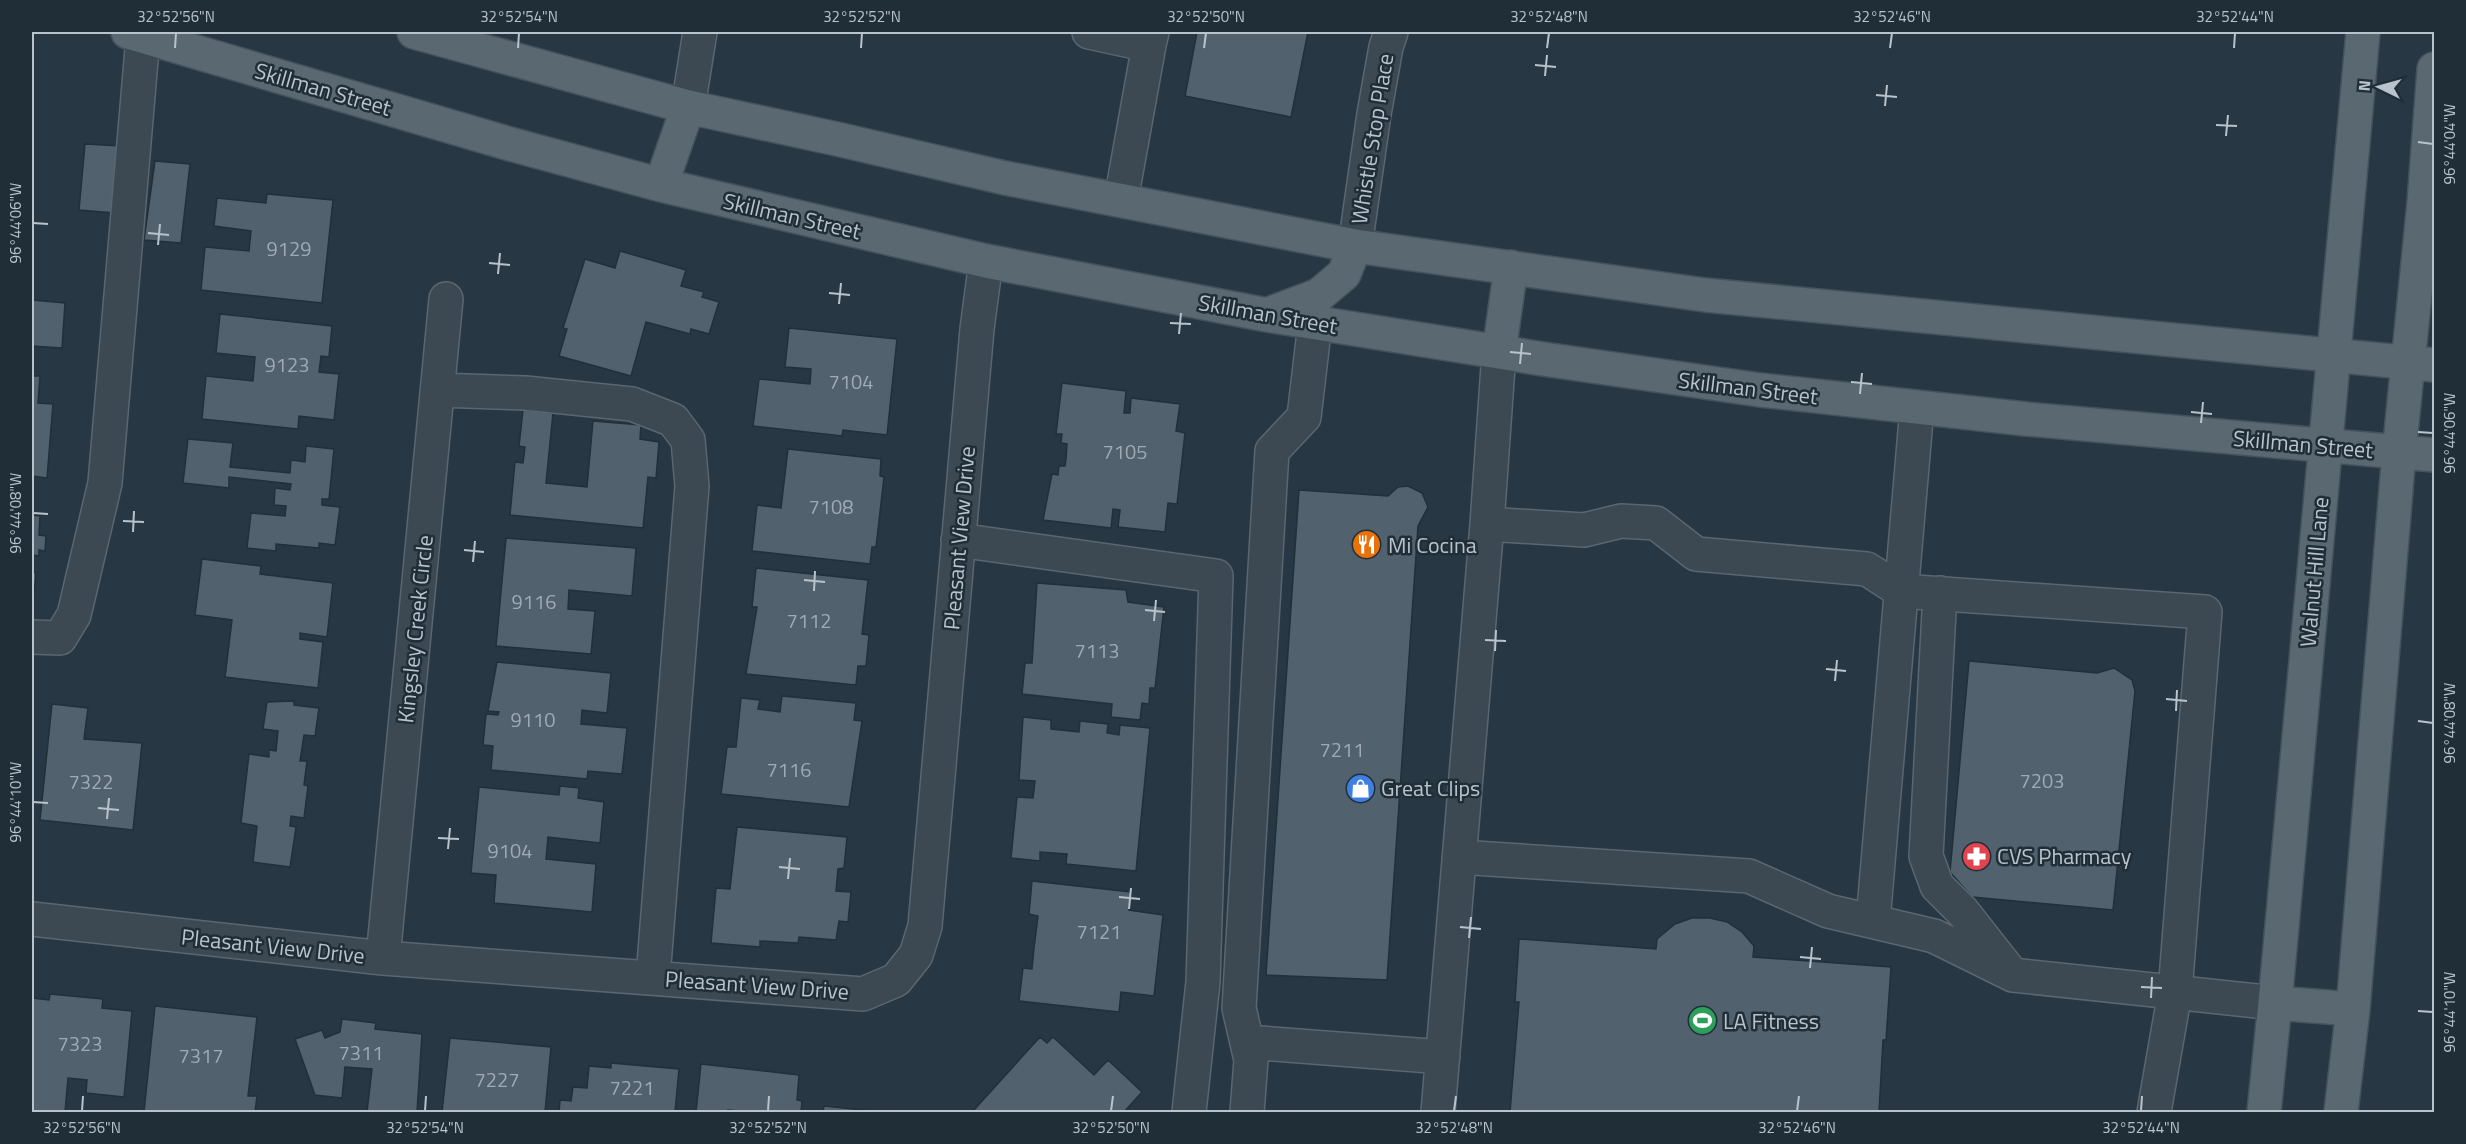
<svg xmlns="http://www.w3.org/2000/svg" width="2466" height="1144" font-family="'Titillium Web',sans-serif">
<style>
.building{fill:#51616e;stroke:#22303a;stroke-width:1.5}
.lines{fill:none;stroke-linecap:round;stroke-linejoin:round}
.minor-casing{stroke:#5a6670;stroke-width:36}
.major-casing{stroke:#45525c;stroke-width:36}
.minor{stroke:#3c4953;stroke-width:33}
.major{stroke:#5a6872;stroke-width:33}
.ticks{fill:none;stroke:#b9c3cc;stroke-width:2}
.labels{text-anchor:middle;stroke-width:5;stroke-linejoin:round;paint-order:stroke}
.number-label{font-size:20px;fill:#9faab4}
.street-label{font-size:22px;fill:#b9c3cc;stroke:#202e38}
.poi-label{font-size:22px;fill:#b9c3cc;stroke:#202e38;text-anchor:start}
.neatline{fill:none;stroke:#b9c3cc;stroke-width:2}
.ticks-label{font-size:15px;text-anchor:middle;fill:#b9c3cc}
</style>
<rect width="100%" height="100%" fill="#273743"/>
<path class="building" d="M1197,32H1308L1291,117L1185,96Z
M85,144L121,146L115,213L79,210Z
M155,161L190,164L181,243L144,240Z
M267,194L333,200L322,303L201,290L205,247L249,251L251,231L214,226L217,198L266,203Z
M620,251L686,270L681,286L704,292L702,297L719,302L709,334L691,329L690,334L646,322L631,376L559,356L567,329L563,328L585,259L615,268Z
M32,300L65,303L62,348L32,346Z
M220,314L332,326L329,357L321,356L319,372L339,374L334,420L299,416L298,429L202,419L206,376L253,381L255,357L216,353Z
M789,328L897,339L887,435L843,430L842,436L753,426L759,379L810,384L811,369L785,367Z
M32,376H40L38,403L53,404L47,478L32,476Z
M1062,383L1126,391L1124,413H1130L1131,398L1180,404L1176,431L1185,433L1177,504L1168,503L1165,532L1118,527L1120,510L1113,509L1111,528L1043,520L1052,474L1058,475L1059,466H1065L1066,459L1067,444L1061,443L1062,434H1056Z
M523,410L553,413L546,483L587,487L593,421L641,425L640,439L659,442L656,478L648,477L643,528L510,515L515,462L523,463L525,447L519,446Z
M188,439L233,443L230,467L290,473L291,460L305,462L306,446L334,449L329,499H322V505L340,507L335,545L319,543V548L276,544V551L247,548L251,513L285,516L286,506L274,505L275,488L290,490L291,484L229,477V488L183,483Z
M788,449L881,459L880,476L884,477L876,547H872L870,564L752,551L757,505L781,508Z
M1408,486L1422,493L1428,507L1418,526L1387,980L1266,975L1299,490L1388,496L1398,487Z
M32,515L40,516L39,535L46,536L45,551L39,550V556L32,555Z
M506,538L636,548L632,596L569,590L568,609L595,611L591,654L496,646Z
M202,559L261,566L260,574L333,583L327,637L300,633V639L323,642L318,688L225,677L232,620L195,615Z
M756,568L868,580L862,634L869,635L866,666H858L856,685L746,674L757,607H752Z
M32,572L36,573L32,616Z
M1037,583L1126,590L1128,602L1164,607L1155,688H1150L1149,704L1142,703L1140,720L1111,717L1112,704L1022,694L1025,663H1032Z
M1969,661L2097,673L2114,668L2132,680L2135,691L2113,910L1972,897L1950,872Z
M497,662L611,673L607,713L582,710L581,724L627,728L622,774L588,771L587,779L491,770L493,746L483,745L486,714L498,715L499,712L488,711Z
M782,696L856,703L854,720L862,721L849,807L721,794L727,747H736L741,698L760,700L758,709L780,712Z
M294,701V705L319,708L315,736L304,735L300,761H307L304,785L308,786L304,818L291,816L290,826L296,827L290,867L253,862L257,826L241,823L249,754L269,757V750L276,751L278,731L263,729L267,702Z
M52,704L88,708L84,739L142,743L133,830L40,820Z
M1023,717L1051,720V729L1079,732L1080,721L1108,724L1107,733L1119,735L1120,725L1150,728L1136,871L1066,864L1067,854L1040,852V861L1011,858L1017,797L1033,798L1035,781L1019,780Z
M560,786L579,788L578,798L604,802L600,843L548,837L546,859L596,864L592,912L494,903L496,875L471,873L479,787L559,795Z
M737,827L847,837L844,868L838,869L836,891L851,892L848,922L839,921L836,940L799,937L798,943L760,941V947L711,943L716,888L730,889Z
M1032,881L1131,892L1129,910L1163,915L1154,996L1121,992L1119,1012L1019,1001L1023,968L1032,969L1034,948L1038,916L1029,914Z
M1692,918H1710L1727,922L1742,932L1754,946L1753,957L1891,967L1886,1040H1883L1879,1112H1510L1519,1002H1515L1519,939L1656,949L1657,939L1675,924Z
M50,994L103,999L102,1008L132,1011L124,1097L86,1093L87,1080L68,1078L65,1112H32V998L49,1000Z
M155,1006L257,1017L248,1096H257L255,1112H144Z
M342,1019L376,1023L375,1029L422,1034L417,1112H367L372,1069L345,1067L342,1098L315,1095L295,1039L322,1030L325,1038L340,1032Z
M1040,1037L1047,1043L1053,1037L1094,1075L1108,1060L1142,1092L1124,1112H974L973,1111Z
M450,1038L551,1047L545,1112H442Z
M611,1063L679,1069L675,1112H559L560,1100L571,1101L573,1087L587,1088L589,1066L611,1068Z
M701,1064L799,1075L797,1100L802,1101L801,1112H751L728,1110V1112H696Z
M824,1106L882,1112H883H823Z"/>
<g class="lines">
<defs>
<path id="minor" d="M1089,32L1149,45L1152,32
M688,107L700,32
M1121,200L1149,45
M1355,246L1374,114L1386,47L1391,32
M1499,352L1487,524L1584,530L1621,521L1656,523L1696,554L1867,569L1901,591L2205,612L2175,992L2154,1112
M438,390L525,393L632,404L673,420L688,440L692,486L653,977
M958,540L1216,576L1203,982L1189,1112
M1940,593L1926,856L1937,886L1963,912L2007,968
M32,637L60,638L74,615L105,483L143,37
M1459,857L1749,876L1828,911L1934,936L2013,975L2275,1003
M32,919L383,958L863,994L896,980L916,955L925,926L977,329L986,261
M1873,921L1917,408
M383,958L446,299
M1247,1042L1443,1057
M1247,1112L1251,1060L1239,1008L1272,451L1304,417L1315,323
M1438,1112L1487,524"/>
<path id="major" d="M128,32L510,144L661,185L986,261L1267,315L1543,359L1760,390L2026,419L2434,455
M414,32L688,107L837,139L1005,178L1355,246L1705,295L2434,365
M661,185L688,107
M1269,314L1319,295L1344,274L1355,246
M1499,352L1511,267
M2275,1003L2353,1009
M2264,1112L2275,1003L2363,32
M2341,1112L2353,1009L2399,453L2424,203L2434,69"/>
</defs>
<use href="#minor" class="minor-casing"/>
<use href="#major" class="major-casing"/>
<use href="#minor" class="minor"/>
<use href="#major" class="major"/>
</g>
<path class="ticks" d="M175,48L176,33M518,48L519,33M861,48L862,33M1204,48L1206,33M1547,48L1549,33M1890,48L1892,33M2234,48L2235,33M1535,65L1556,67M1545,76L1547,55M1876,95L1897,97M1885,106L1887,85M2216,125L2237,126M2226,136L2228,115M2418,142L2433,144M33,223L48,224M148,233L169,235M158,245L160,224M489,263L510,265M498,274L500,253M829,293L850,295M839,304L841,283M1170,323L1191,324M1179,334L1181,313M1510,352L1531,354M1520,364L1522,343M1851,382L1872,384M1860,394L1862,373M2191,412L2212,414M2201,423L2203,402M2418,432L2433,433M33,513L48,514M123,521L144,522M133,532L134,511M464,550L484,552M473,562L475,541M804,580L825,582M814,591L815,571M1145,610L1165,612M1154,621L1156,600M1485,640L1506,641M1495,651L1496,630M1826,669L1846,671M1835,681L1837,660M2166,699L2187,701M2176,711L2177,690M2418,721L2433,723M33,802L48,803M98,808L119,810M107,819L109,798M438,838L459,839M448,849L450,828M779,867L800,869M788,879L790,858M1119,897L1140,899M1129,909L1131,888M1460,927L1481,929M1469,938L1471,917M1800,957L1821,959M1810,968L1812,947M2141,987L2162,988M2151,998L2152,977M2418,1011L2433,1012M82,1111L83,1096M425,1111L426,1096M768,1111L769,1096M1111,1111L1113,1096M1454,1111L1456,1096M1797,1111L1799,1096M2141,1111L2142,1096"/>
<defs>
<symbol id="restaurant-disc" viewBox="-11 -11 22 22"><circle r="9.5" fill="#e8710a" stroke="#202e38"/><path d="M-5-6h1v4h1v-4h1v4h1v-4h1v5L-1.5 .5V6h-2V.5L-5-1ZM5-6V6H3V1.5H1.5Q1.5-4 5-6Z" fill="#fff"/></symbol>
<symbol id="shop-disc" viewBox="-11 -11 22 22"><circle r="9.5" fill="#3f7fe0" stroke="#202e38"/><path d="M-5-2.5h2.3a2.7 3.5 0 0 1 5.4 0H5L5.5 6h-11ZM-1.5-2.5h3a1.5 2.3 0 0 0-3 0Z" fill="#fff"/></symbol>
<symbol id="pharmacy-disc" viewBox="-11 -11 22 22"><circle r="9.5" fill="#e0444e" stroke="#202e38"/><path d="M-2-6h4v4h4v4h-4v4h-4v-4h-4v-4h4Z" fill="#fff"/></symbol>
<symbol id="stadium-disc" viewBox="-11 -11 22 22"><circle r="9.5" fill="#2e9e5b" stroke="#202e38"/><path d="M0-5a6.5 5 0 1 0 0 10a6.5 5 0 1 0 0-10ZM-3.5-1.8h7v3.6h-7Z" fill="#fff"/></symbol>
</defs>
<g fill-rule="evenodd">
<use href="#restaurant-disc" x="1350" y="528" width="33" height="33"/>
<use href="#shop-disc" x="1344" y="772" width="33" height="33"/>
<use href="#pharmacy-disc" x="1960" y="840" width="33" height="33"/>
<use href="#stadium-disc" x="1686" y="1004" width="33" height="33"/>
</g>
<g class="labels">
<g class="number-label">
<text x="289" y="256">9129</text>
<text x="287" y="372">9123</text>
<text x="851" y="389">7104</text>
<text x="1125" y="459">7105</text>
<text x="831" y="514">7108</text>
<text x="534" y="609">9116</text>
<text x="809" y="628">7112</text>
<text x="1097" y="658">7113</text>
<text x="533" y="727">9110</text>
<text x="1342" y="757">7211</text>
<text x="789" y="777">7116</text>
<text x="2042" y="788">7203</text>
<text x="91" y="789">7322</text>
<text x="510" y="858">9104</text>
<text x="1099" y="939">7121</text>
<text x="80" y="1051">7323</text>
<text x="361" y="1060">7311</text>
<text x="201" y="1063">7317</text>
<text x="497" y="1087">7227</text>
<text x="632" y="1095">7221</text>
</g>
<g class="street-label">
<text transform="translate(323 89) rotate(16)" y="8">Skillman Street</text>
<text transform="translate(1372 139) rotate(-81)" y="8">Whistle Stop Place</text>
<text transform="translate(792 216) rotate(13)" y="8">Skillman Street</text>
<text transform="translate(1268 314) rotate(10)" y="8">Skillman Street</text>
<text transform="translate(1748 388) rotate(7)" y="8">Skillman Street</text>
<text transform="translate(2303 444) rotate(5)" y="8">Skillman Street</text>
<text transform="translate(959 538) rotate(-85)" y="8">Pleasant View Drive</text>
<text transform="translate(2314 572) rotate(-85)" y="8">Walnut Hill Lane</text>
<text transform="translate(415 629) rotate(-84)" y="8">Kingsley Creek Circle</text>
<text transform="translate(273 946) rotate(6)" y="8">Pleasant View Drive</text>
<text transform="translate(757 985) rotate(4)" y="8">Pleasant View Drive</text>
</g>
<g class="poi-label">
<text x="1388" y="553">Mi Cocina</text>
<text x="1381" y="796">Great Clips</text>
<text x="1997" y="864">CVS Pharmacy</text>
<text x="1723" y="1029">LA Fitness</text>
</g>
</g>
<rect width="2466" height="1144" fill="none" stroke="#202e38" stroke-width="66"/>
<g transform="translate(2379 87) rotate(275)" stroke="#202e38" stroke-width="4.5" paint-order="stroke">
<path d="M0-4.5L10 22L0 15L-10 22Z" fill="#b9c3cc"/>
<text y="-9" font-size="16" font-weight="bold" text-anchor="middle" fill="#b9c3cc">N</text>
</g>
<rect x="33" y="33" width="2400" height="1078" class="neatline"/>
<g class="ticks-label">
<text x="176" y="22">32°52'56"N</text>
<text x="519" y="22">32°52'54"N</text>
<text x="862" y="22">32°52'52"N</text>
<text x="1206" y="22">32°52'50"N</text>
<text x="1549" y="22">32°52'48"N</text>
<text x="1892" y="22">32°52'46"N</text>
<text x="2235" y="22">32°52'44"N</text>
<text transform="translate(2450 144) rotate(-90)" y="5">96°44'04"W</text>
<text transform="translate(16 223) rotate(-90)" y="5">96°44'06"W</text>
<text transform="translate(2450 433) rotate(-90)" y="5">96°44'06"W</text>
<text transform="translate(16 513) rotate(-90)" y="5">96°44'08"W</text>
<text transform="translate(2450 723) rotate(-90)" y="5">96°44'08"W</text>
<text transform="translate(16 802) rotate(-90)" y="5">96°44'10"W</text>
<text transform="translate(2450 1012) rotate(-90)" y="5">96°44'10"W</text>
<text x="82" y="1133">32°52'56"N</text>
<text x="425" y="1133">32°52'54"N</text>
<text x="768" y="1133">32°52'52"N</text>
<text x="1111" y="1133">32°52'50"N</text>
<text x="1454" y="1133">32°52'48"N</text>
<text x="1797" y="1133">32°52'46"N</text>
<text x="2141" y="1133">32°52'44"N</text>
</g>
</svg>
